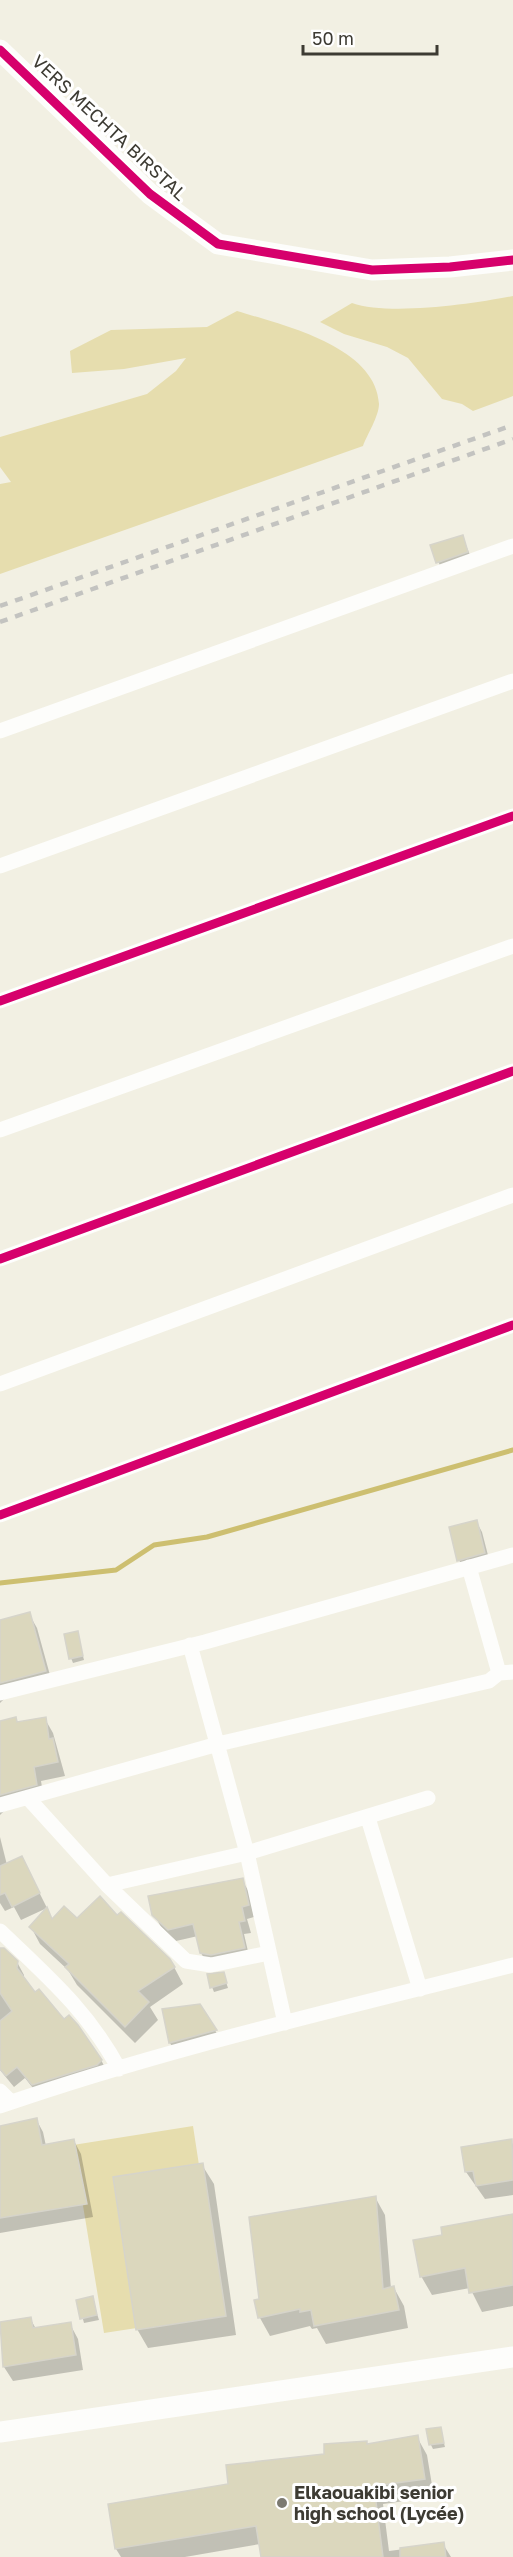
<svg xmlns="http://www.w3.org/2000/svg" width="513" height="2557" viewBox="0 0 513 2557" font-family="'Golos Text',sans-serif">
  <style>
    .green { fill: #e6ddae }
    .shadow { fill: #0003 }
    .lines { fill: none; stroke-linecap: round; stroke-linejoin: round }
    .stream { stroke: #cdbf70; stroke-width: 5 }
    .building { fill: #dbd7bd; stroke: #d6d4ca; stroke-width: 1.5 }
    .street { stroke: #fdfdfb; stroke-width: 15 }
    .secondary { stroke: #fdfdfb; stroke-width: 21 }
    .rail { stroke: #c3c3c0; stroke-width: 4.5; stroke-dasharray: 8 8; stroke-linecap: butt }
    .cycleway-casing { stroke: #fff; stroke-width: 13 }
    .cycleway { stroke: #d6006c; stroke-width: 9 }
    .poi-dot { fill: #7c7a71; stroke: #fff; stroke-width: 2 }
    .labels { text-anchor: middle; stroke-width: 6; stroke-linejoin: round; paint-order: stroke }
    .street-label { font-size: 18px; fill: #3d3b33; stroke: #fff }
    .poi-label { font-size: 18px; font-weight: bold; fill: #3d3b33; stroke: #fff; text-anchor: start }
  </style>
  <rect width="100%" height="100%" fill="#f2f0e3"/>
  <path class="green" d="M513 296V396L473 411 462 404 442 399 408 358 387 347 344 334 320 322 352 303C389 316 473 304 513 296Z
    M237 311C282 325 376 346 379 404 379 416 367 435 363 446L0 574V484L11 482 0 467V437L147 394 176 371 186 358 124 369 72 373 70 351 111 330 207 327Z
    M193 2126 222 2315 104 2333 73 2145Z"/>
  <path class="shadow" d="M462 536 473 562 443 573 432 546Z
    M476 1521 482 1532 490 1563 464 1570 459 1560Z
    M29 1614 37 1628 53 1686 6 1697 0 1703V1633Z
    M77 1633 84 1660 73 1663 71 1658Z
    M45 1719 53 1733 65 1776 41 1781 44 1799 5 1810 0 1815V1723H17Z
    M0 1837 7 1865 29 1872 47 1908 21 1920 14 1907 5 1911 0 1903Z
    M242 1880 249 1892 254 1917 247 1919 251 1933 244 1934 250 1960 208 1965 201 1953 198 1936 176 1941 161 1927 154 1914Z
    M117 1918 174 1967 183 1984 150 2007 158 2020 135 2043 77 1985 68 1970 40 1944 31 1927 53 1921Z
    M0 1949 17 1962 24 1975V1979L34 1994 64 2021 101 2060 108 2073 40 2097 25 2078 14 2087 0 2070Z
    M225 1979 228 1988 214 1992 212 1987Z
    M199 2005 221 2040 176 2053 170 2043 164 2010Z
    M36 2119 43 2132 46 2146 74 2141 81 2154 93 2217 0 2233V2127Z
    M511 2141 513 2145V2195L485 2199 466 2172Z
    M202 2165 214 2184 236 2335 148 2348 137 2329Z
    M375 2197 385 2215 391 2289 394 2288 404 2306 408 2328 326 2344 317 2328 312 2329 310 2326 270 2336 260 2318 256 2301 261 2300Z
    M513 2216V2306L482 2312 470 2288 432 2295 421 2276 444 2236Z
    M92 2298 99 2320 84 2323 78 2301Z
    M30 2318 36 2329 70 2324 78 2339 83 2370 13 2381 4 2367 0 2323Z
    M440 2428 445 2447 433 2449 431 2445Z
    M417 2437 427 2455 434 2497 383 2504 389 2551 443 2544 451 2557H262L260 2544 185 2557H121L116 2549 230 2485 366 2443 368 2445Z"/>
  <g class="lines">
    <path class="stream" d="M0 1583 116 1570 154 1545 207 1537 513 1450"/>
  </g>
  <path class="building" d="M463 535 468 552 436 563 430 545Z
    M477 1520 485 1553 457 1561 449 1527Z
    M30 1612 46 1671 0 1683V1620Z
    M78 1631 83 1656 69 1659 64 1634Z
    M16 1717 17 1722 46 1717 49 1739 53 1738 58 1762 34 1767 37 1785 0 1795V1721Z
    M22 1856 40 1893 12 1907 5 1893 0 1895V1866Z
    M243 1878 249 1905 242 1907 245 1921 239 1922 245 1948 211 1955 200 1953 193 1924 168 1930 152 1915 148 1896Z
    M100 1896 117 1915 121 1912 170 1959 175 1967 138 1991 149 2002 125 2027 65 1967 69 1964 29 1927 47 1907 52 1919 64 1906 77 1918Z
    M0 1948H4L18 1961 17 1968 35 1992 39 1989 64 2019 69 2015 78 2025 102 2060 97 2065 32 2085 17 2067 6 2076 0 2069V2021L12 2011 0 1993Z
    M224 1972 227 1983 210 1988 207 1974Z
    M200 2004 217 2030 169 2043 162 2009Z
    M37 2118 42 2145 74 2139 87 2204 0 2218V2126Z
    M512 2139 513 2180 476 2186 473 2171 465 2172 461 2147Z
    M203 2163 226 2316 136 2330 113 2177Z
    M376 2196 383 2289 394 2286 399 2310 314 2326 311 2310 300 2312V2309L258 2318 254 2300 259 2299 249 2217Z
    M513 2214V2285L469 2293 465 2268 420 2277 413 2240 442 2235 441 2227Z
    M93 2296 97 2315 80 2319 76 2300Z
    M31 2317 33 2328 71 2322 76 2355 3 2367 0 2322Z
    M441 2427 444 2443 429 2445 426 2429Z
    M418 2435 425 2479 374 2486 383 2557H261L256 2526 115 2549 108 2504 228 2484 226 2465 324 2454V2444L367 2441V2444Z
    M444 2542 446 2557H400V2548Z"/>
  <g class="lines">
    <path class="street" d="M0 731 513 546
      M0 866 513 681
      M0 1001 513 816
      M0 1130 513 946
      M0 1259 513 1071
      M0 1384 513 1195
      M0 1515 513 1325
      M469 1567 499 1673
      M190 1645 247 1853 285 2023
      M0 1693 205 1642 513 1555
      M28 1798 107 1885 186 1961 211 1965 269 1953
      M0 1805 218 1744 489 1681 499 1673 513 1672
      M368 1818 420 1989
      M107 1885 247 1853 428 1798
      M0 1931C47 1976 88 2011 119 2069
      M0 2091 11 2102
      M0 2106C167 2048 341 2009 513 1965"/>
    <path class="secondary" d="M0 50 150 194 218 244 372 270 450 267 513 260
      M0 2432 513 2357"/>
    <path class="rail" d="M0 606 513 425
      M0 622 513 439"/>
    <g class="cycleway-casing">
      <path id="cycleway" d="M0 50 150 194 218 244 372 270 450 267 513 260
        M0 1001 513 816
        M0 1259 513 1071
        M0 1515 513 1325"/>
    </g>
    <use href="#cycleway" class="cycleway"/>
  </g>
  <circle class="poi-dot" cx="282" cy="2503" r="6"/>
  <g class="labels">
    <g class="street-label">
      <text transform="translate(109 128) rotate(43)" y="6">VERS MECHTA BIRSTAL</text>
    </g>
    <g class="poi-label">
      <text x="294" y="2499">Elkaouakibi senior<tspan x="294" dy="21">high school (Lycée)</tspan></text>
    </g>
  </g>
  <path d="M303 45v9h134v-9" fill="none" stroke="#3d3b33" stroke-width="3"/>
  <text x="312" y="45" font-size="18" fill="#3d3b33" stroke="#ffffff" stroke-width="4.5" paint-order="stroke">50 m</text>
</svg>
